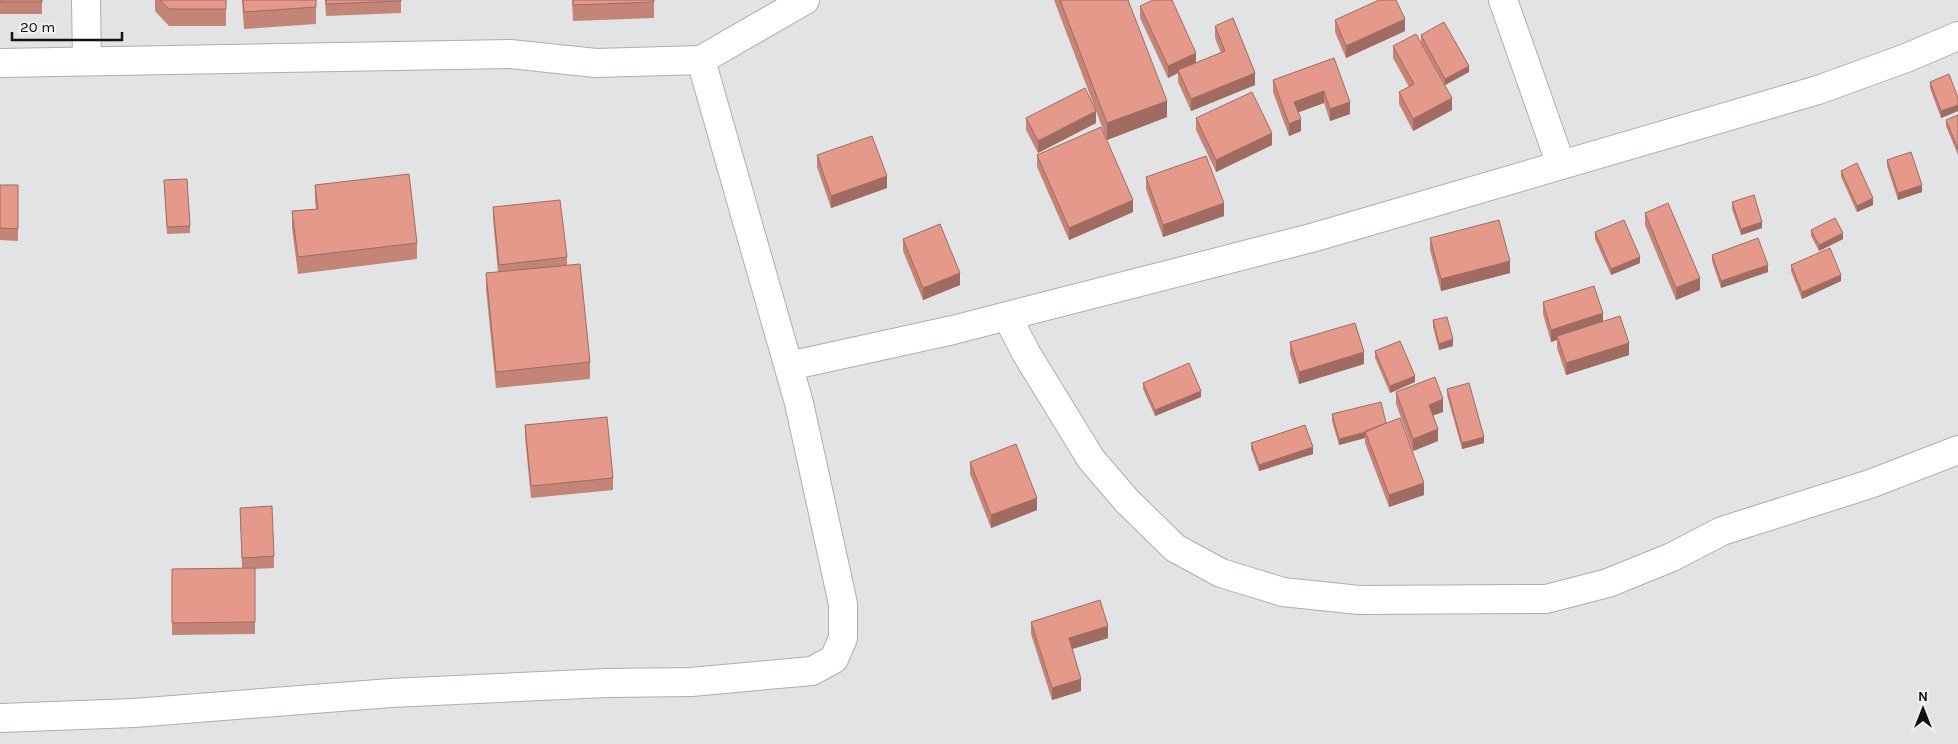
<svg xmlns="http://www.w3.org/2000/svg" width="1958" height="744" viewBox="0 0 1958 744" font-family="Karla,sans-serif">
  <style>
    .lines { fill: none; stroke-linecap: round; stroke-linejoin: round }
    .minor-casing { stroke: #acaeb0; stroke-width: 30 }
    .minor { stroke: #fff; stroke-width: 28 }
    .wall { fill: #c48478 }
    .shaded-wall { fill: #a06b61 }
    .building { fill: #e4998b; stroke: #a06b61 }
  </style>
  <rect width="100%" height="100%" fill="#e1e3e5"/>
  <g class="lines">
    <g class="minor-casing">
      <path id="minor" d="M86 0 87 60
        M1503 0 1561 165
        M0 63 510 54 596 63 701 60 805 0
        M1007 316 1026 353 1091 459 1127 501 1175 548 1221 573 1283 592 1359 600 1546 599 1608 583 1672 557 1722 531 1870 484 1958 450
        M789 366 953 330 1315 237 1818 90 1906 58 1958 36
        M0 718 134 713 391 693 607 683 691 682 812 671 834 659 843 638V604L799 403 701 60"/>
    </g>
    <use href="#minor" class="minor"/>
  </g>
  <path class="wall" d="M0 0H42V14H0Z
    M155 0H226V26H169L155 11Z
    M242 0H316V24L244 29Z
    M325 0H401V13L326 16Z
    M572 0H654V18L573 21Z
    M1054 0H1128L1167 117 1107 140Z
    M1140 6 1196 63 1221 53 1215 38V26L1255 85 1191 111 1178 82V73L1168 78 1140 18Z
    M1335 20 1405 31 1346 58 1335 32Z
    M1421 35 1469 72 1445 85 1421 42 1452 110 1413 131 1399 104V92L1409 87 1393 58V46L1421 42Z
    M1334 58 1350 114 1330 121 1324 103 1298 112 1301 131 1289 136 1273 92V80Z
    M1930 82 1958 98V111L1941 118 1930 88Z
    M1958 115V155L1946 126V120Z
    M1026 118 1096 123 1038 153 1026 130Z
    M1196 118 1272 145 1216 172 1196 130Z
    M817 155 887 188 831 208 817 167Z
    M1037 155 1133 212 1069 240 1037 167Z
    M1887 160 1922 192 1898 200 1887 166Z
    M1841 171 1873 205 1857 212 1841 177Z
    M1146 177 1224 216 1163 237 1146 189Z
    M164 180 190 226V233L167 234Z
    M0 185H18V241L0 240Z
    M315 185 417 243V259L298 274 292 228V211L316 209 315 201Z
    M1732 202 1762 228 1741 235 1732 209Z
    M493 207 567 257V265L590 362V379L496 388 486 289V273L498 272 493 219Z
    M1645 213 1700 290 1676 300 1645 225Z
    M1811 230 1843 239 1819 251 1811 236Z
    M1595 232 1640 263 1611 275 1595 239Z
    M1430 238 1510 273 1441 291 1430 250Z
    M903 239 960 285 923 300 903 251Z
    M1712 255 1768 272 1721 288 1712 261Z
    M1791 265 1841 281 1802 299 1791 271Z
    M1543 302 1603 321 1629 355 1566 375 1557 348V340L1551 342 1543 314Z
    M1433 320 1453 346 1439 350 1433 327Z
    M1290 342 1364 364 1299 384 1290 354Z
    M1375 351 1415 382 1390 393 1375 358Z
    M1143 383 1201 397 1155 416 1143 389Z
    M1447 389 1484 443 1462 449 1447 395Z
    M1396 392 1443 412 1433 415 1438 441 1413 451 1396 404Z
    M1332 414 1386 423 1424 495 1389 507 1365 443V438L1339 445 1332 421Z
    M525 425 613 478V490L531 498 525 437Z
    M1251 443 1313 454 1259 471 1251 449Z
    M970 462 1037 510 991 528 970 474Z
    M240 508 274 556V568L255 569V634L172 635V569L242 568Z
    M1031 622 1108 638 1072 649 1081 691 1052 700 1031 634Z"/>
  <path class="shaded-wall" d="M1405 19V31L1346 58V46Z
    M1196 53V65L1178 70V73L1168 78V66Z
    M1469 66V72L1445 85V79Z
    M1255 73V85L1191 111V99Z
    M1324 91V103L1294 114V102Z
    M1452 98V110L1413 131V119Z
    M1167 101V117L1107 140V123Z
    M1350 102V114L1330 121V109Z
    M1958 105V111L1941 118V111Z
    M1096 111V123L1038 153V141Z
    M1301 119V131L1289 136V124Z
    M1272 133V145L1216 172V160Z
    M887 176V188L831 208V196Z
    M1922 185V192L1898 200V193Z
    M1873 198V205L1857 212V206Z
    M1133 200V212L1069 240V228Z
    M1224 203V216L1163 237V225Z
    M1762 222V228L1741 235V229Z
    M1843 233V239L1819 251V245Z
    M1640 257V263L1611 275V269Z
    M1510 261V273L1441 291V279Z
    M1768 265V272L1721 288V281Z
    M960 273V285L923 300V288Z
    M1841 275V281L1802 299V292Z
    M1700 278V290L1676 300V288Z
    M1603 313V325L1557 336V340L1551 342V330Z
    M1453 339V346L1439 350V344Z
    M1629 343V355L1566 375V363Z
    M1364 352V364L1299 384V372Z
    M1415 376V382L1390 393V386Z
    M1201 391V397L1155 416V410Z
    M1443 399V412L1429 417V405Z
    M1438 429V441L1413 451V439Z
    M1365 432V438L1339 445V439Z
    M1484 437V443L1462 449V443Z
    M1313 447V454L1259 471V465Z
    M1424 483V495L1389 507V495Z
    M1037 498V510L991 528V515Z
    M1108 626V638L1069 650V638Z
    M1081 679V691L1052 700V688Z"/>
  <path class="building" d="M0 0H42V2H0Z
    M160 0H226V9H169Z
    M243 0H316V7L244 12Z
    M326 0H401V1L326 4Z
    M573 0H654V2L573 5Z
    M1060 0H1128L1167 101 1107 123Z
    M1153 0H1172L1196 53 1168 66 1140 6Z
    M1379 0H1396L1405 19 1346 46 1335 20Z
    M1233 18 1255 73 1191 99 1178 70 1225 51 1215 26Z
    M1444 22 1469 66 1445 79 1421 35Z
    M1416 34 1452 98 1413 119 1399 92 1414 84 1393 46Z
    M1334 58 1350 102 1330 109 1324 91 1294 102 1301 119 1289 124 1273 80Z
    M1949 74 1958 98V105L1941 111 1930 82Z
    M1085 88 1096 111 1038 141 1026 118Z
    M1252 92 1272 133 1216 160 1196 118Z
    M1958 115V149L1946 120Z
    M1101 127 1133 200 1069 228 1037 155Z
    M872 136 887 176 831 196 817 155Z
    M1911 152 1922 185 1898 193 1887 160Z
    M1206 156 1224 203 1163 225 1146 177Z
    M1857 163 1873 198 1857 206 1841 171Z
    M409 174 417 243 298 257 292 211 318 209 315 185Z
    M187 179 190 226 167 227 164 180Z
    M0 185H18V229L0 228Z
    M1754 195 1762 222 1741 229 1732 202Z
    M560 200 567 257 499 265 493 207Z
    M1668 203 1700 278 1676 288 1645 213Z
    M1835 218 1843 233 1819 245 1811 230Z
    M1499 220 1510 261 1441 279 1430 238Z
    M1624 220 1640 257 1611 269 1595 232Z
    M940 224 960 273 923 288 903 239Z
    M1758 238 1768 265 1721 281 1712 255Z
    M1830 248 1841 275 1802 292 1791 265Z
    M580 264 590 362 496 372 486 273Z
    M1594 286 1603 313 1551 330 1543 302Z
    M1620 316 1629 343 1566 363 1557 336Z
    M1447 317 1453 339 1439 344 1433 320Z
    M1355 323 1364 352 1299 372 1290 342Z
    M1400 341 1415 376 1390 386 1375 351Z
    M1189 363 1201 391 1155 410 1143 383Z
    M1435 377 1443 399 1429 405 1438 429 1413 439 1396 392Z
    M1469 383 1484 437 1462 443 1447 389Z
    M1381 402 1386 423 1366 432 1339 439 1332 414Z
    M607 417 613 478 531 486 525 425Z
    M1400 418 1424 483 1389 495 1365 431Z
    M1305 425 1313 447 1259 465 1251 443Z
    M1016 444 1037 498 991 515 970 462Z
    M272 506 274 556 242 558 240 508Z
    M255 568V622L172 623V569Z
    M1100 600 1108 626 1069 638 1081 679 1052 688 1031 622Z"/>
  <g transform="translate(1923 709)" stroke="#eef0f2" stroke-width="4" paint-order="stroke">
  <path d="M0-4L9 19L0 12L-9 19Z" fill="#101112"/>
  <text y="-8" font-size="14" font-weight="bold" text-anchor="middle" fill="#101112">N</text>
  </g>
  <path d="M12 32v8h110v-8" fill="none" stroke="#101112" stroke-width="2.5"/>
  <text x="20" y="32" font-size="15" fill="#101112" stroke="#eef0f2" stroke-width="4" paint-order="stroke">20 m</text>
</svg>
